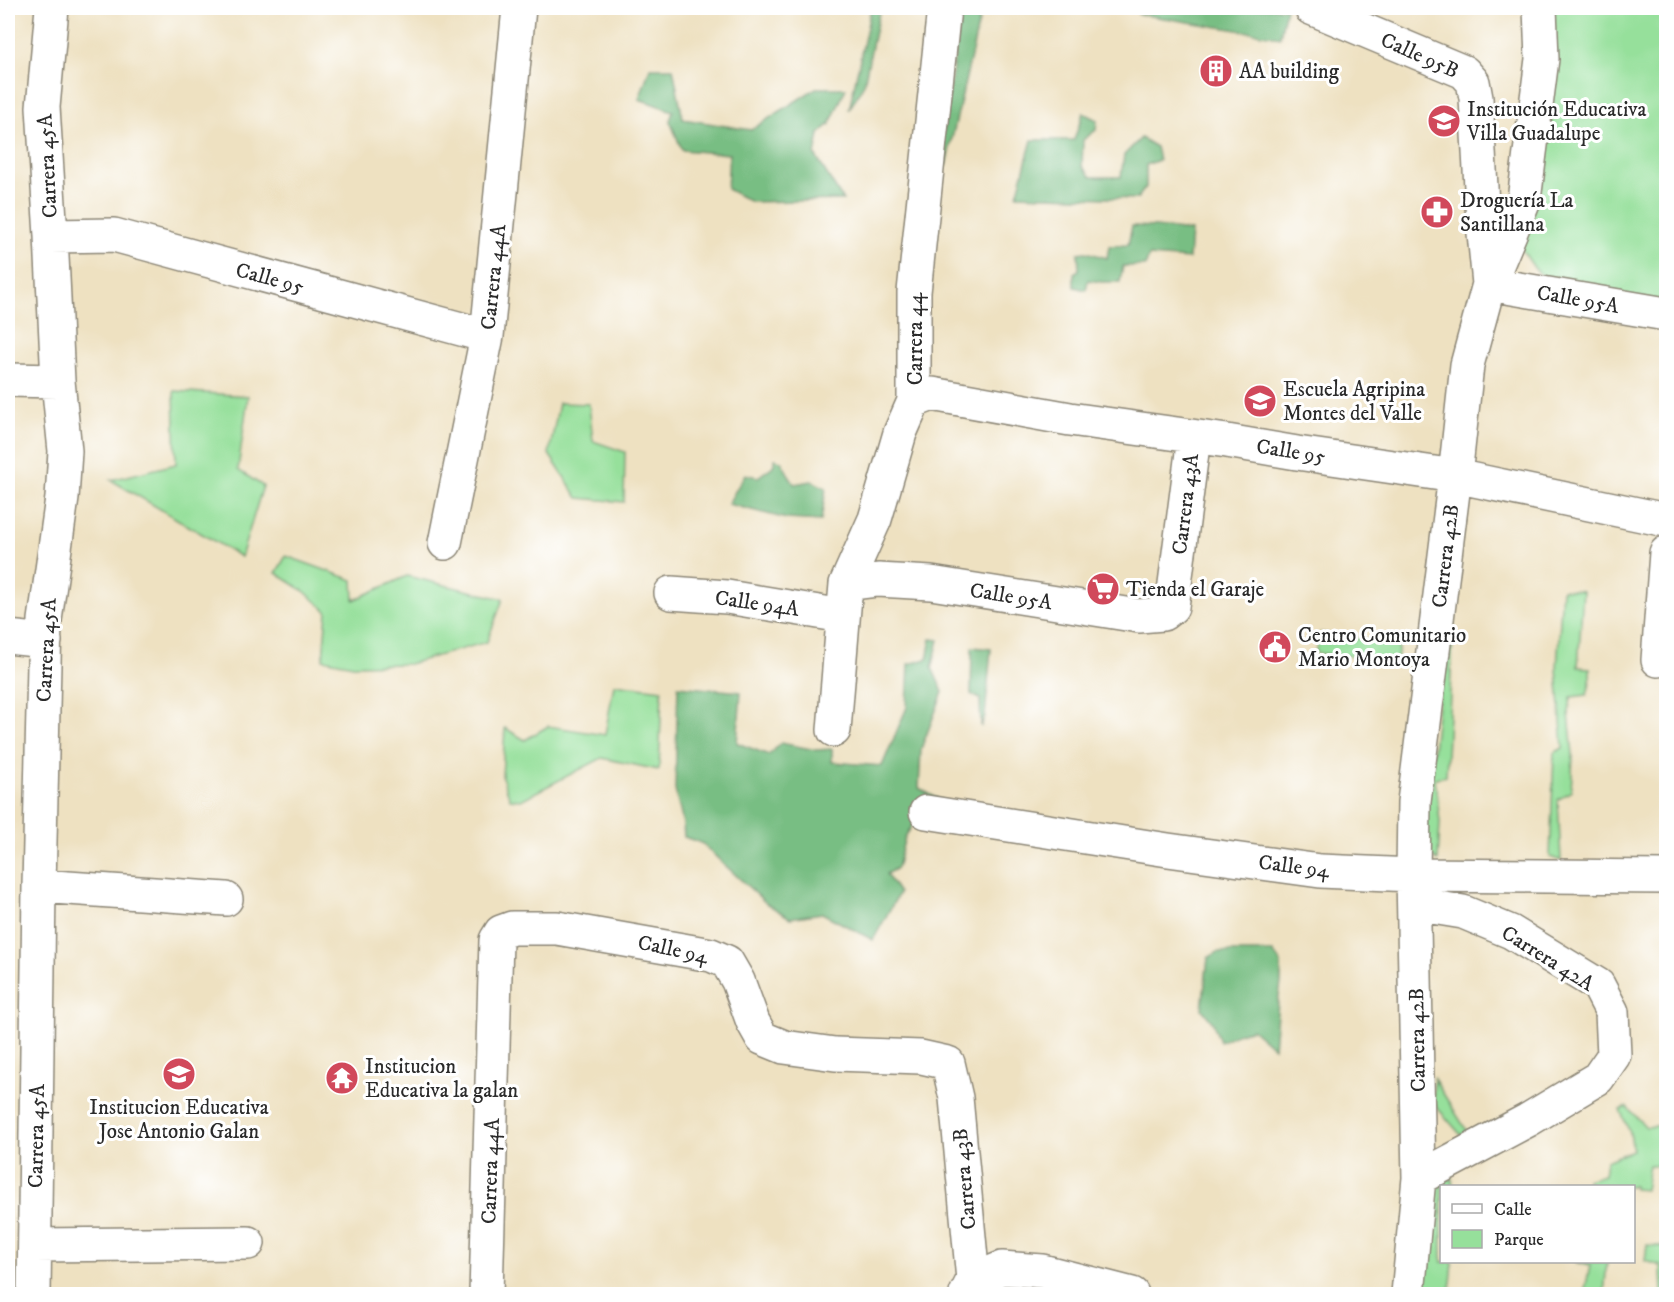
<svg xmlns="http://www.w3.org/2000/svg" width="1674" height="1302" viewBox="0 0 1674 1302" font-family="'IM FELL DW Pica',serif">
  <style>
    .green { fill: #96e09b; stroke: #608663; stroke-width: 1.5 }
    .forest { fill: #78be83; stroke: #527457; stroke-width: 1.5 }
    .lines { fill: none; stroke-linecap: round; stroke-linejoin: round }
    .minor-casing { stroke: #8c8676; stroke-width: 36 }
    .minor { stroke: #fff; stroke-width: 33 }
    .labels { text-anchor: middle; stroke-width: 6; stroke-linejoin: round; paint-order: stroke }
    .street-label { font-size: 21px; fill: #2b2b2b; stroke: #fff }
    .poi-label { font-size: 21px; fill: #2b2b2b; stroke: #fff; text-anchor: start }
  </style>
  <rect width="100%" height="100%" fill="#fff"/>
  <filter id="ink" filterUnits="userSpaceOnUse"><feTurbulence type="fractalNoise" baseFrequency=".0167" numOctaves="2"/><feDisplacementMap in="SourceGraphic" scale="12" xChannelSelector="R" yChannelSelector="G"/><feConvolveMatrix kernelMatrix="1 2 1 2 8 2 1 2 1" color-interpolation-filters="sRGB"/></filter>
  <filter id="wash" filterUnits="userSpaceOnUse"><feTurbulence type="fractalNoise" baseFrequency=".008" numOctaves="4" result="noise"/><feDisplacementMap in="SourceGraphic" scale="24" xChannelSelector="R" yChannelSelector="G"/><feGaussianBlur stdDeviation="1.35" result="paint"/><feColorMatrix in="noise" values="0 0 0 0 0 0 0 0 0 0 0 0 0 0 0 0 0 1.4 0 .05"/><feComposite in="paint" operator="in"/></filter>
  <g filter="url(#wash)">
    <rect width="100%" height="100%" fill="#eee1c1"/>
    <path class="green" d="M1546 8H1666V305L1554 285 1535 269 1522 250 1520 228Z
      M174 391 248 396 238 470 263 486 241 557 111 480 176 464Z
      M559 403 589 404 593 441 625 452 624 502 578 498 549 454Z
      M1459 512 1446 776 1435 778 1440 822 1438 861 1422 851Z
      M286 556 353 580 354 600 407 576 503 599 487 642 409 664 353 665 323 659 327 611 304 591 276 573Z
      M1562 589 1583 591 1578 667 1590 668V683L1587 695 1571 697 1569 713 1573 755 1571 791 1558 800 1561 861 1550 857 1554 753 1563 748 1557 668Z
      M1320 633 1399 644 1397 660 1315 653Z
      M614 684 662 690 659 770 602 758 521 800 510 799 502 777 505 728 525 740 548 726 605 735Z
      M1434 1079 1467 1131 1461 1135 1433 1103Z
      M1627 1107 1646 1127 1666 1125V1131L1658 1136 1666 1145V1166L1649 1165 1645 1190 1634 1189V1186H1587V1180L1604 1175 1606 1161 1633 1150 1630 1133 1620 1110Z
      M1452 1178 1453 1186H1442V1262H1453L1450 1294H1423L1433 1184Z
      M1647 1245 1666 1247V1294H1662L1661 1266 1645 1261Z
      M1575 1262H1607L1604 1294H1584L1590 1266Z"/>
    <path class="forest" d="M871 8H880L864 84 849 110Z
      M962 8H982L946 165 938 167Z
      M1139 8H1286L1280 37 1138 14Z
      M650 68H673L683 119 751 130 816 88H846L830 124 819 134 815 155 843 200 751 202 727 189 729 154 682 150 670 121 673 111 639 99Z
      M1083 113 1097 120 1096 130 1083 140 1082 166 1091 177H1121L1124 155 1141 138 1156 147 1159 160 1146 165V187L1137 199 1017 195 1032 140H1074Z
      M1132 226 1156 227 1191 231 1189 259 1149 256 1145 266H1123L1120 282H1101L1088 280 1086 290 1074 287V273L1079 270 1078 253 1086 252 1107 258 1109 246 1128 245Z
      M775 459 781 461 794 484 812 481 826 488 821 521 787 519 728 504 745 474 758 477 773 466Z
      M931 639 939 640 932 668 943 692 921 749 919 788 943 802 919 815 905 837 897 868 886 874 899 893 873 940 822 913 790 918 767 904 701 843 684 837 683 823 675 790 678 686 741 692 737 743 769 755 781 743 816 750 832 749V762L882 766 907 707 909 664 927 659Z
      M972 647 991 649 985 716 981 727 980 699 971 694Z
      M1218 952H1273L1281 963V983L1278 1002 1274 1048 1252 1029 1234 1035 1220 1042 1213 1023 1202 1009 1208 958Z"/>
  </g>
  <g filter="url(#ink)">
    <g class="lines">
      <g class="minor-casing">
        <path id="minor" d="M1311 8 1464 72 1473 82 1476 98 1483 223 1489 284 1666 314
          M51 236 114 235 487 336
          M8 380 58 381
          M914 401 932 394 1070 419 1227 441 1297 453 1455 476 1666 520
          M445 543 487 336 519 8
          M846 584 878 580 931 583 1139 616 1163 614 1172 607 1194 437
          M671 593 727 597 843 616
          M8 637 45 641
          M1658 660 1666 553
          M834 730 846 584 875 519 900 433 914 401V292L944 8
          M926 812 1168 850 1320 871 1413 875 1666 877
          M39 886 226 899
          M1414 904 1463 912 1511 932 1598 985 1612 1012 1614 1055 1598 1078 1528 1120 1419 1178
          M35 1245 248 1243
          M973 1280 1002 1268 1042 1271 1132 1294
          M34 1294 39 886 45 620 62 498 65 451 58 381 51 236 43 107 52 8
          M486 1294 496 940 501 932 512 928H557L711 955 727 962 738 981 753 1022 762 1038 784 1047 835 1054 921 1057 948 1063 956 1098 973 1280 966 1294
          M1408 1294 1419 1178 1413 875 1414 802 1455 476 1467 365 1489 284 1524 200 1542 59 1540 8"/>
      </g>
      <use href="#minor" class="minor"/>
    </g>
  </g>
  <defs>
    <g id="building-disc" transform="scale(1.725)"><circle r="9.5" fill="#d1495b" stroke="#fff"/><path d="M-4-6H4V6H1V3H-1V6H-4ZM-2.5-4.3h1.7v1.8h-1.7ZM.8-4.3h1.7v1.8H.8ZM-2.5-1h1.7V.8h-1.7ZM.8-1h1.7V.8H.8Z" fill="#fff"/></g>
    <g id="school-disc" transform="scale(1.725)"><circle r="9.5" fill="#d1495b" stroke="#fff"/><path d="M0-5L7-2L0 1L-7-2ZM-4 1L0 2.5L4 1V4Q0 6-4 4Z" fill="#fff"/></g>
    <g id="pharmacy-disc" transform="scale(1.725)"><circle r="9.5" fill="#d1495b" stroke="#fff"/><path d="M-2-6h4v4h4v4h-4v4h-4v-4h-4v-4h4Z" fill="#fff"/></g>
    <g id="supermarket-disc" transform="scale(1.725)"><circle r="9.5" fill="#d1495b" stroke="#fff"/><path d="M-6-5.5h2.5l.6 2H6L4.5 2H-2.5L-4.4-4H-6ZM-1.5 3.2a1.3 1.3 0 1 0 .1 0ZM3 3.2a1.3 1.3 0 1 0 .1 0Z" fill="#fff"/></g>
    <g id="civic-disc" transform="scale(1.725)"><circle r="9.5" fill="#d1495b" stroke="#fff"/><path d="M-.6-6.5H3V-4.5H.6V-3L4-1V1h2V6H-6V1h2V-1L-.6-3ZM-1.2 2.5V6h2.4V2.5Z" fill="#fff"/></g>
    <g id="temple-disc" transform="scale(1.725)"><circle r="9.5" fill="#d1495b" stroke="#fff"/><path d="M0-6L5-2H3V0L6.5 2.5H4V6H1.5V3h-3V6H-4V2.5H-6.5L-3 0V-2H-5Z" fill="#fff"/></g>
  </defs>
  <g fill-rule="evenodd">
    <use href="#building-disc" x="1216" y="71"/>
    <use href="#school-disc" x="1444" y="121"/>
    <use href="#pharmacy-disc" x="1437" y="212"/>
    <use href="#school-disc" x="1260" y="401"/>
    <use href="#supermarket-disc" x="1103" y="589"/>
    <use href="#civic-disc" x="1275" y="647"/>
    <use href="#school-disc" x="179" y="1074"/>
    <use href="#temple-disc" x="342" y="1078"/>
  </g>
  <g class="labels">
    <g class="street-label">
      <text transform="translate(1420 55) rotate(24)" y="7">Calle 95B</text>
      <text transform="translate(47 166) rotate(-93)" y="7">Carrera 45A</text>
      <text transform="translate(493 277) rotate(-84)" y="7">Carrera 44A</text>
      <text transform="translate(270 278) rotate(15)" y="7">Calle 95</text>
      <text transform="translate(1578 299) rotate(10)" y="7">Calle 95A</text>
      <text transform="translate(915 339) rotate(-90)" y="7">Carrera 44</text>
      <text transform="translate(1291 451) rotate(9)" y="7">Calle 95</text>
      <text transform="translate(1185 504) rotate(-83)" y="7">Carrera 43A</text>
      <text transform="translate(1445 556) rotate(-83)" y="7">Carrera 42B</text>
      <text transform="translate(1011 596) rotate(9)" y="7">Calle 95A</text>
      <text transform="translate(757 603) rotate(8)" y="7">Calle 94A</text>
      <text transform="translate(46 650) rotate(-87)" y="7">Carrera 45A</text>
      <text transform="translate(1294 866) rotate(7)" y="7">Calle 94</text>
      <text transform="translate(673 949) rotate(12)" y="7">Calle 94</text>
      <text transform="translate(1548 958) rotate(32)" y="7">Carrera 42A</text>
      <text transform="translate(1417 1040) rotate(-91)" y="7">Carrera 42B</text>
      <text transform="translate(36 1136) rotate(-89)" y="7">Carrera 45A</text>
      <text transform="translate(490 1171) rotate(-88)" y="7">Carrera 44A</text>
      <text transform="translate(964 1179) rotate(-95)" y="7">Carrera 43B</text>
    </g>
    <g class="poi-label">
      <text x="1239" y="78">AA building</text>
      <text x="1467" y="116">Institución Educativa<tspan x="1467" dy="24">Villa Guadalupe</tspan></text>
      <text x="1460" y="207">Droguería La<tspan x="1460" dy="24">Santillana</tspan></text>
      <text x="1283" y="396">Escuela Agripina<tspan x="1283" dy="24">Montes del Valle</tspan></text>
      <text x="1126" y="596">Tienda el Garaje</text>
      <text x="1298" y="642">Centro Comunitario<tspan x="1298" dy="24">Mario Montoya</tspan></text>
      <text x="365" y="1073">Institucion<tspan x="365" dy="24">Educativa la galan</tspan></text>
      <text x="179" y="1114" text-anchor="middle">Institucion Educativa<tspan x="179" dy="24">Jose Antonio Galan</tspan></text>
    </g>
  </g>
  <rect width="1674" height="1302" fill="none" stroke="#fff" stroke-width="30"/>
  <rect x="1440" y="1185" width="195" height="78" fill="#ffffff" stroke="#aaaaaa" stroke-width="1.5"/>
  <rect x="1452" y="1204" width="30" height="9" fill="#ffffff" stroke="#aaaaaa" stroke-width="1.5"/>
  <text x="1494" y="1215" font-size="18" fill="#2b2b2b">Calle</text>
  <rect x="1452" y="1230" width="30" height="18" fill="#96e09b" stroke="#aaaaaa" stroke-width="1.5"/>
  <text x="1494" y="1245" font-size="18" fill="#2b2b2b">Parque</text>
</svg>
